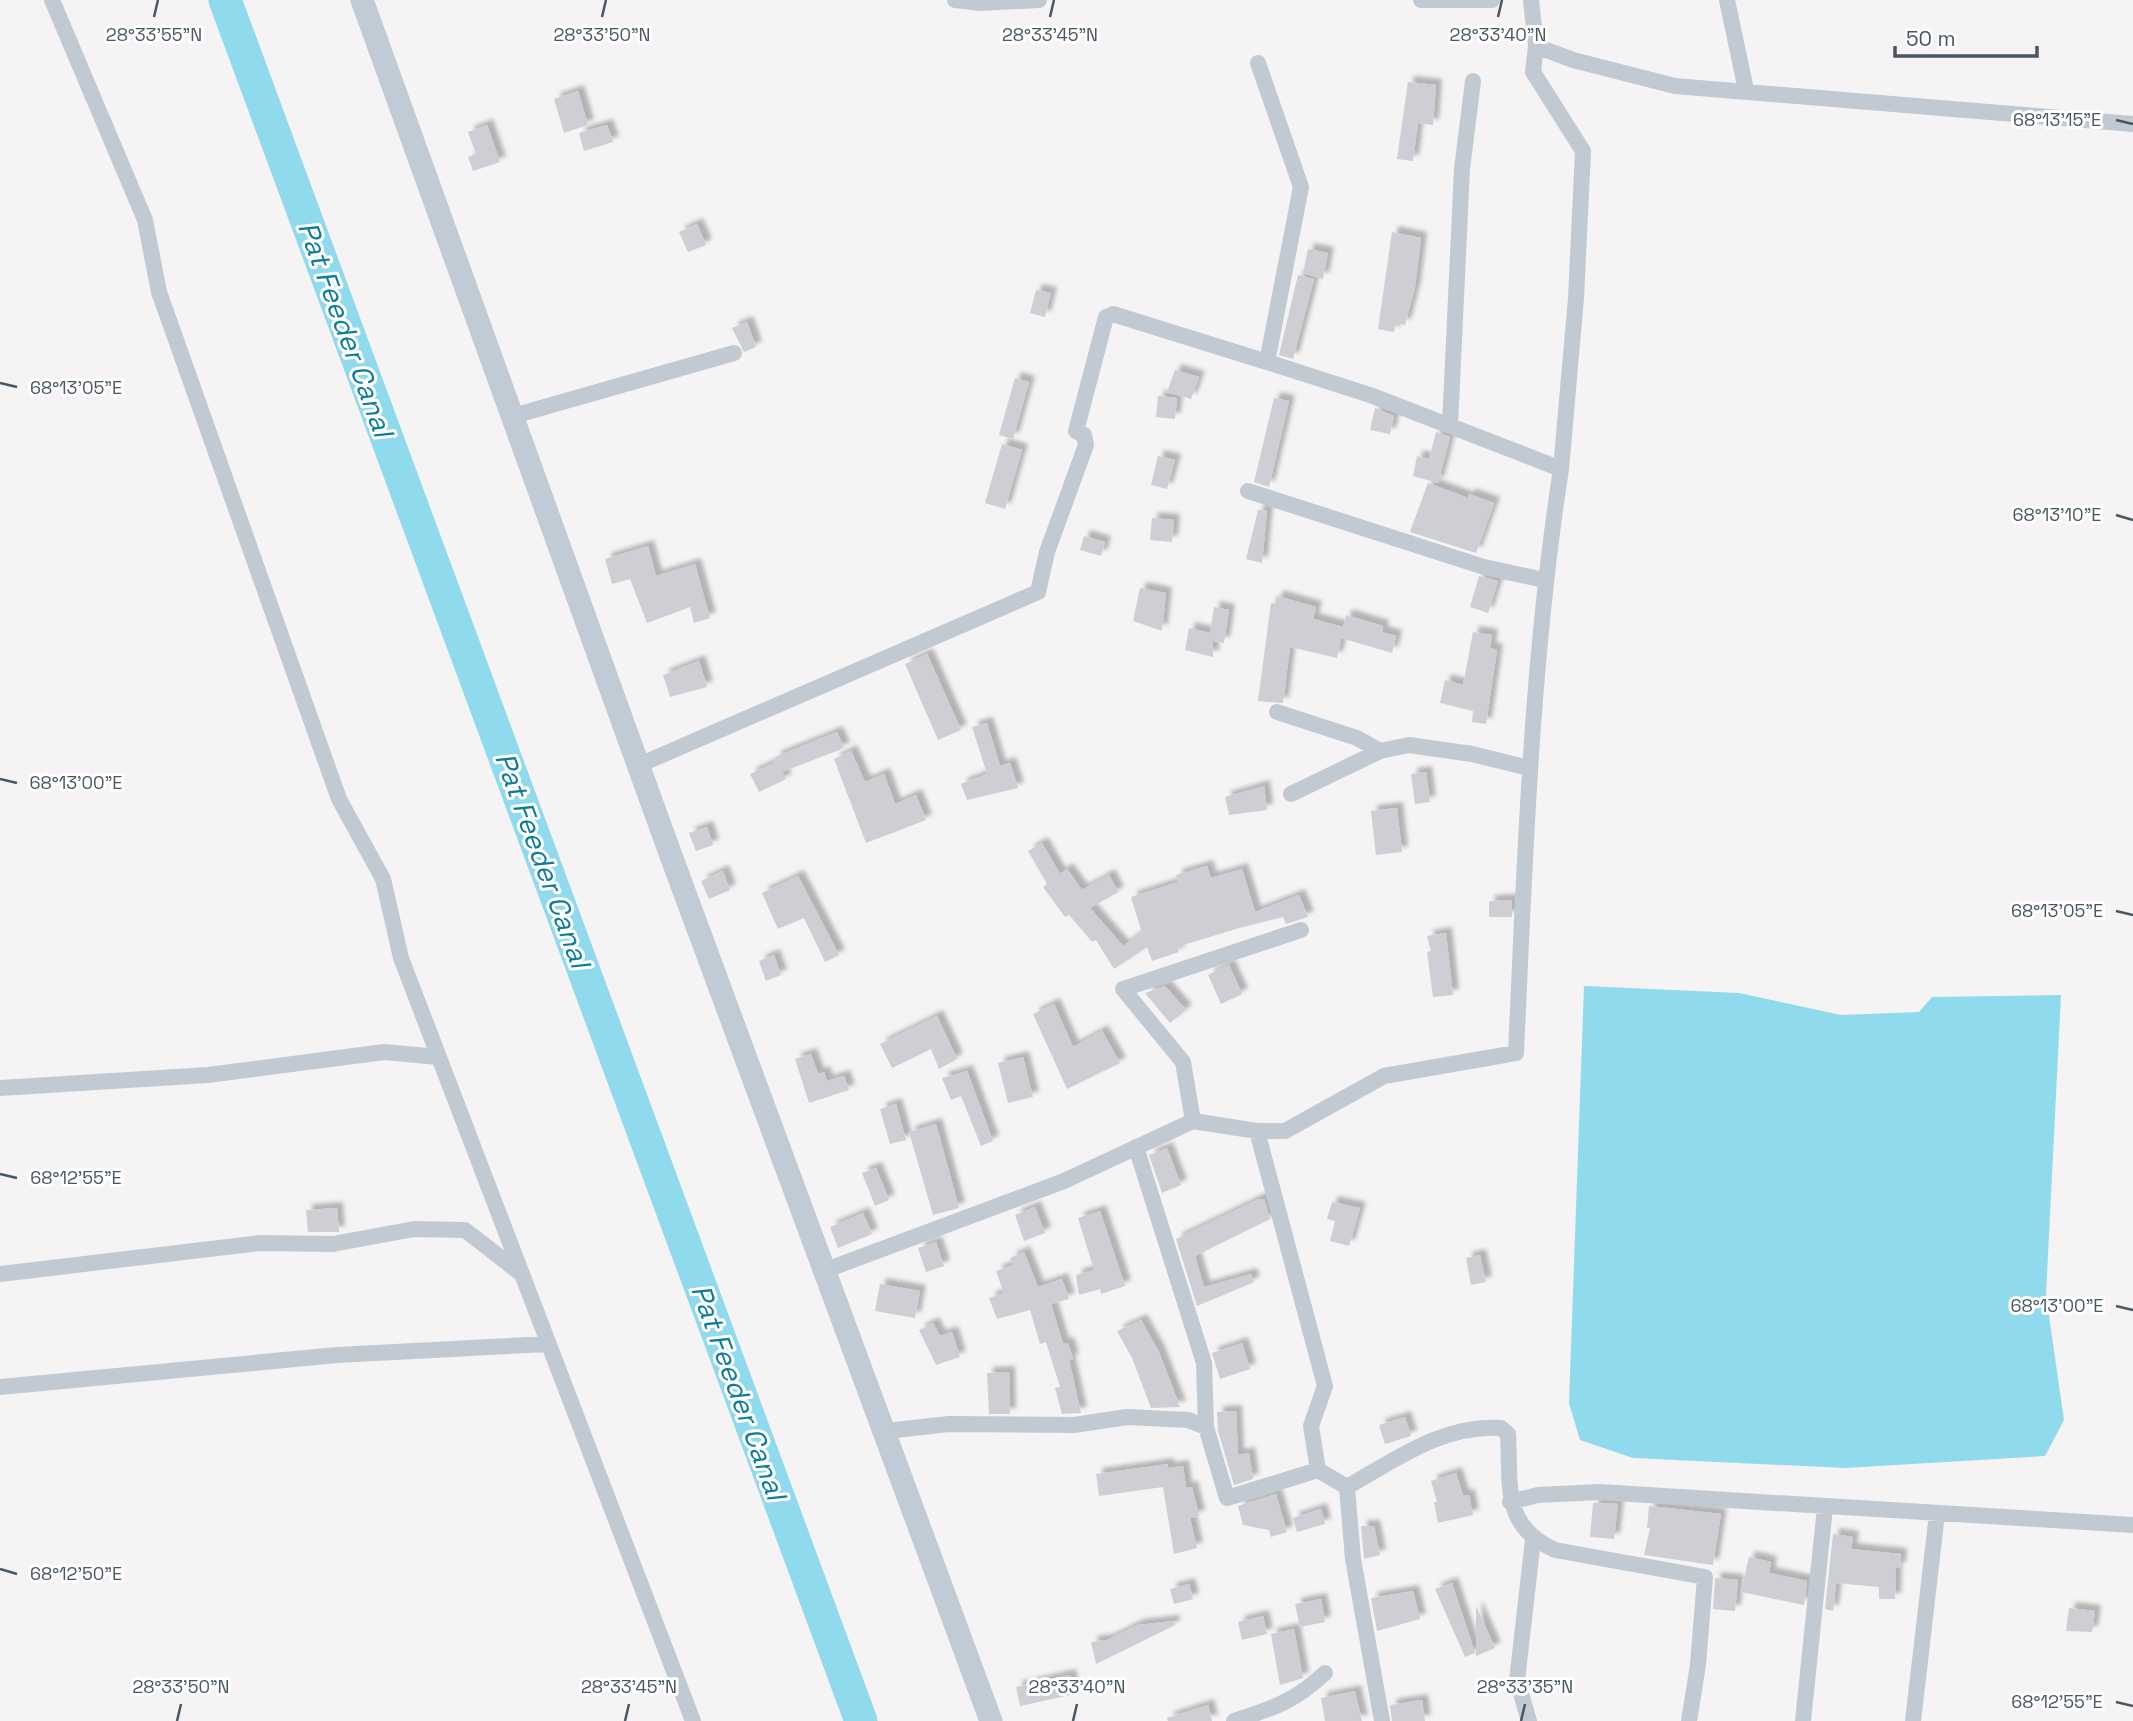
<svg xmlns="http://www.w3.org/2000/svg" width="2133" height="1721" viewBox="0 0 2133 1721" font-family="'Space Grotesk',sans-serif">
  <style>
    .water { fill: #90daee }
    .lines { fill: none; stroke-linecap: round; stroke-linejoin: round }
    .river { stroke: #90daee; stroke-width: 33 }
    .building { fill: #cdcfd5; filter: url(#shadow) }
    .street { stroke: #c1cad2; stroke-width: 16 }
    .secondary { stroke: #c1cbd6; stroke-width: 23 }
    .ticks { fill: none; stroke: #4a5661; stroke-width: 2.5 }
    .labels { text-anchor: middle; stroke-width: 6; stroke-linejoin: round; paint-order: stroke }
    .water-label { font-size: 28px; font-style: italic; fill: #0c7c9b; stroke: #fff }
    .ticks-label { font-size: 18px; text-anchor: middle; fill: #4a5661; stroke: #fff; stroke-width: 6; stroke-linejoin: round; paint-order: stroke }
  </style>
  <defs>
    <filter id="shadow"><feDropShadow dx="6" dy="-6" stdDeviation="2" flood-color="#0004"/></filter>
  </defs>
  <rect width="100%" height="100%" fill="#f5f3f3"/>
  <path class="water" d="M1584 986 1739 993 1841 1015 1919 1012 1932 997 2061 995 2046 1295 2064 1420 2045 1456 1845 1468 1633 1458 1580 1440 1569 1403Z"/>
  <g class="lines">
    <path class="river" d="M225 0 861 1721"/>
  </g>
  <path class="building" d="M1408 82 1436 85 1433 125 1418 123 1413 161 1397 159Z
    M578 91 588 125 564 133 554 99Z
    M487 125 500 162 473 171 468 157 476 154 468 132Z
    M607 125 613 142 584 151 579 133Z
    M697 224 706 245 688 252 679 232Z
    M1392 232 1421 238 1415 287 1405 325 1396 323 1394 332 1378 329Z
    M1308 249 1328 253 1323 279 1303 273Z
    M1298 275 1314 279 1293 359 1279 355Z
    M1036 290 1051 293 1045 317 1030 313Z
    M747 322 756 347 744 352 732 328Z
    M1175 370 1199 377 1191 399 1167 392Z
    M1015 378 1029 382 1013 439 999 435Z
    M1158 396 1177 398 1175 419 1156 417Z
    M1274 398 1289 401 1269 487 1254 482Z
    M1375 408 1394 416 1390 434 1370 430Z
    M1436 432 1450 437 1438 483 1413 476 1417 456 1429 459Z
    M1002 444 1022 450 1005 509 985 503Z
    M1158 456 1175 460 1167 489 1151 485Z
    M1428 483 1468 498 1469 494 1494 503 1476 553 1410 532Z
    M1258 510 1267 511 1262 563 1246 559Z
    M1152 518 1174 520 1172 542 1150 540Z
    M1084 536 1105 542 1101 556 1080 550Z
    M648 546 656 576 695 564 710 618 694 623 690 607 647 623 630 579 612 584 605 559Z
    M1479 576 1498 581 1488 613 1470 607Z
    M1140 588 1166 593 1162 631 1133 621Z
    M1277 596 1316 607 1313 619 1343 627 1346 615 1383 626 1382 632 1396 636 1392 653 1341 638 1337 658 1290 647 1283 703 1258 701 1271 603 1275 604Z
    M1214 607 1229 610 1224 643 1213 641V657L1185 650 1189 628 1210 633Z
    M1473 632 1492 635 1490 648 1497 650 1486 724 1472 722 1473 711 1440 703 1445 680 1463 685Z
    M927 654 961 730 938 740 905 664Z
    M699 661 707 687 670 697 663 675Z
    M987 723 1000 766 1010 763 1018 788 967 800 961 784 987 774 972 727Z
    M837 732 844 748 782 772 786 779 759 792 750 774 776 762 775 757Z
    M851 751 865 782 884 774 895 804 916 795 926 820 866 843 834 759Z
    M1426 772 1430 802 1415 804 1411 774Z
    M1264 786 1267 810 1229 815 1225 797Z
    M1397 808 1402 852 1376 855 1371 811Z
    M707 827 713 845 696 851 689 833Z
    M1042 843 1060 874 1067 869 1082 890 1109 875 1118 892 1090 908 1123 946 1142 933 1131 897 1178 882 1176 875 1207 866 1211 878 1242 869 1255 912 1299 895 1308 917 1286 924 1283 917 1239 928 1177 947 1179 952 1152 961 1147 947 1114 969 1096 940 1092 942 1069 915 1065 917 1043 887 1047 884 1028 851Z
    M723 871 730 890 709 899 701 881Z
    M798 876 839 955 825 962 804 918 778 929 762 893Z
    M1512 900V917H1489V901Z
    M1446 933 1453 995 1433 997 1427 952 1431 951 1427 936Z
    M774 955 781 975 766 981 759 961Z
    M1229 965 1242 994 1221 1004 1208 975Z
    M1165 986 1186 1010 1170 1023 1145 993Z
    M1054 1004 1073 1047 1102 1031 1120 1063 1067 1089 1033 1014Z
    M937 1016 957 1059 939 1069 931 1049 892 1068 880 1044Z
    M811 1054 818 1074 824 1072 827 1081 844 1076 849 1090 809 1103 795 1059Z
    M1023 1057 1033 1097 1008 1103 998 1063Z
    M967 1071 993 1141 981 1146 961 1096 951 1100 942 1078Z
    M896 1104 906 1140 890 1144 880 1109Z
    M936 1124 959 1208 933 1215 909 1132Z
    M1167 1148 1181 1185 1162 1193 1149 1155Z
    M876 1168 889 1200 875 1206 862 1173Z
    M1259 1199H1264L1270 1219 1195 1256 1204 1287 1251 1274 1254 1282 1197 1306 1176 1239Z
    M1332 1202 1360 1208 1349 1246 1330 1241 1335 1221 1327 1219Z
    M1035 1207 1045 1233 1024 1241 1015 1215Z
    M337 1208 339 1232H308L306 1210Z
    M1100 1211 1125 1286 1101 1294 1100 1289 1079 1295 1076 1275 1094 1270 1078 1218Z
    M863 1213 872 1234 838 1248 830 1227Z
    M936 1242 944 1266 926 1272 918 1248Z
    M1024 1252 1038 1287 1062 1279 1069 1299 1051 1304 1063 1344 1068 1343 1073 1359 1069 1360 1081 1413 1062 1414 1055 1388 1060 1387 1046 1342 1040 1344 1030 1310 997 1319 989 1298 1004 1293 996 1271 1013 1265 1010 1258Z
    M1480 1255 1486 1282 1471 1285 1466 1258Z
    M880 1284 920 1291 915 1318 875 1311Z
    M1141 1320 1159 1352 1180 1407 1151 1408 1132 1358 1117 1331Z
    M933 1323 940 1336 952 1332 960 1357 936 1365 919 1330Z
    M1242 1343 1250 1369 1220 1379 1212 1353Z
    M1009 1372 1010 1414H989L987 1373Z
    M1236 1411 1238 1455 1249 1453 1253 1479 1234 1485 1218 1431 1217 1412Z
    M1405 1417 1411 1436 1385 1444 1379 1425Z
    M1168 1464V1468L1183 1466 1186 1488 1192 1487 1199 1516 1190 1518 1197 1548 1174 1554 1163 1487 1099 1496 1096 1474Z
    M1456 1473 1463 1496 1469 1495 1473 1515 1438 1523 1434 1502H1437L1431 1481Z
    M1276 1494 1287 1532 1271 1537 1269 1530 1243 1525 1238 1506Z
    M1593 1503 1618 1504 1614 1539 1590 1537Z
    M1649 1506 1721 1514 1713 1565 1644 1555 1650 1528H1647Z
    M1321 1509 1325 1524 1297 1532 1293 1518Z
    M1361 1526H1374L1380 1555 1364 1559Z
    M1833 1534 1853 1537 1851 1549 1901 1554 1900 1568H1896L1895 1599H1879V1587L1836 1583 1833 1611 1825 1609Z
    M1749 1557 1771 1562 1769 1573 1807 1581 1804 1605 1741 1592Z
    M1715 1578 1738 1580 1735 1611 1713 1609Z
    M1452 1583 1475 1653 1465 1657 1435 1589Z
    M1189 1584 1193 1599 1174 1604 1170 1589Z
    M1413 1591 1420 1619 1377 1631 1371 1598Z
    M1321 1599 1325 1622 1300 1627 1295 1604Z
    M1476 1606 1495 1648 1476 1656Z
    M2069 1608 2095 1611 2092 1632 2066 1631Z
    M1263 1616 1267 1634 1242 1640 1238 1622Z
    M1173 1621 1175 1625 1096 1664 1091 1642 1107 1640 1138 1625Z
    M1294 1629 1303 1678 1280 1685 1271 1634Z
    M1070 1675 1075 1694 1020 1706 1016 1687Z
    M1355 1691 1362 1721H1325L1321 1698Z
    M1422 1700 1425 1721H1392L1390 1705Z
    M1208 1705 1212 1721H1168L1167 1718Z"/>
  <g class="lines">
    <path class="street" d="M52 0 145 220 159 292 339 799 383 879 401 958 693 1721
      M955 0 980 3 1039 0
      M1421 0H1492
      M1531 0 1536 46 1573 60 1675 86 2133 124
      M1727 0 1746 90
      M1536 46 1533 72 1583 151 1576 298 1561 469
      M513 416 734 353
      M1450 426 1462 169 1473 81
      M1248 491 1484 567 1544 580
      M1277 712 1357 738 1380 751 1409 745 1472 754 1529 768
      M639 765 1038 592 1047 552 1086 445 1084 435 1076 431 1106 317 1113 314 1267 362
      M1291 794 1380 751
      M0 1088 208 1075 384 1052 438 1057
      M1193 1121 1257 1131H1285L1384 1076 1516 1053C1525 858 1531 663 1561 469L1370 395 1267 362 1301 187 1258 63
      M1257 1131 1325 1386 1311 1426 1318 1470
      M1136 1147 1204 1363 1206 1427
      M826 1270 1064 1181 1193 1121 1183 1062 1123 989 1301 930
      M0 1274 260 1243 333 1244 414 1229 465 1230 519 1272
      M0 1387 337 1355 548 1344
      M886 1431 949 1424 1074 1425 1127 1417 1188 1420 1206 1427 1227 1498 1318 1470 1347 1487
      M1347 1487C1395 1460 1443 1424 1501 1428L1508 1434C1511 1485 1501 1526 1555 1550L1705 1577 1698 1665 1689 1721
      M1347 1487 1353 1559 1382 1721
      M1510 1502 1538 1495 1600 1492 2133 1525
      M1234 1721C1273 1708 1294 1702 1325 1673
      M1529 1721 1517 1680 1533 1540
      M1803 1721 1825 1507
      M1913 1721 1937 1514"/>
    <path class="secondary" d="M362 0 670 853 991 1721"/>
  </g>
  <path class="ticks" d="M154 17 158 0M602 17 606 0M1050 17 1054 0M1498 17 1502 0M2116 120 2133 124M0 383 17 387M2116 515 2133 520M0 779 17 783M2116 911 2133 915M0 1174 17 1178M2116 1306 2133 1310M0 1569 17 1574M2116 1702 2133 1706M177 1721 181 1704M625 1721 629 1704M1073 1721 1077 1704M1521 1721 1525 1704"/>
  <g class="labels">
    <g class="water-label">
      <text transform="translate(346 329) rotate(70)" y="10">Pat Feeder Canal</text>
      <text transform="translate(543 860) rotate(70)" y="10">Pat Feeder Canal</text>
      <text transform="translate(739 1392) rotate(70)" y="10">Pat Feeder Canal</text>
    </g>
  </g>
  <g class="ticks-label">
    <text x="154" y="41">28°33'55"N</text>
    <text x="602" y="41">28°33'50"N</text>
    <text x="1050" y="41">28°33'45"N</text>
    <text x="1498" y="41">28°33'40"N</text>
    <text x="2057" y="126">68°13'15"E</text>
    <text x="76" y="394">68°13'05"E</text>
    <text x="2057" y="521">68°13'10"E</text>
    <text x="76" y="789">68°13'00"E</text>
    <text x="2057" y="917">68°13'05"E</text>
    <text x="76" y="1184">68°12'55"E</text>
    <text x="2057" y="1312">68°13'00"E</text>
    <text x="76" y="1580">68°12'50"E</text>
    <text x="181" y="1693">28°33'50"N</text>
    <text x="629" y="1693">28°33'45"N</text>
    <text x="1077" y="1693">28°33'40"N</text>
    <text x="1525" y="1693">28°33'35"N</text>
    <text x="2057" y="1708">68°12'55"E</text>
  </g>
  <path d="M1895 46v10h142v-10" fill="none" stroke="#4a5661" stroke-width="3.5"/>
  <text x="1906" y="46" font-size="21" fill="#4a5661" stroke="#ffffff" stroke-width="5" paint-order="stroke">50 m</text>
</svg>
